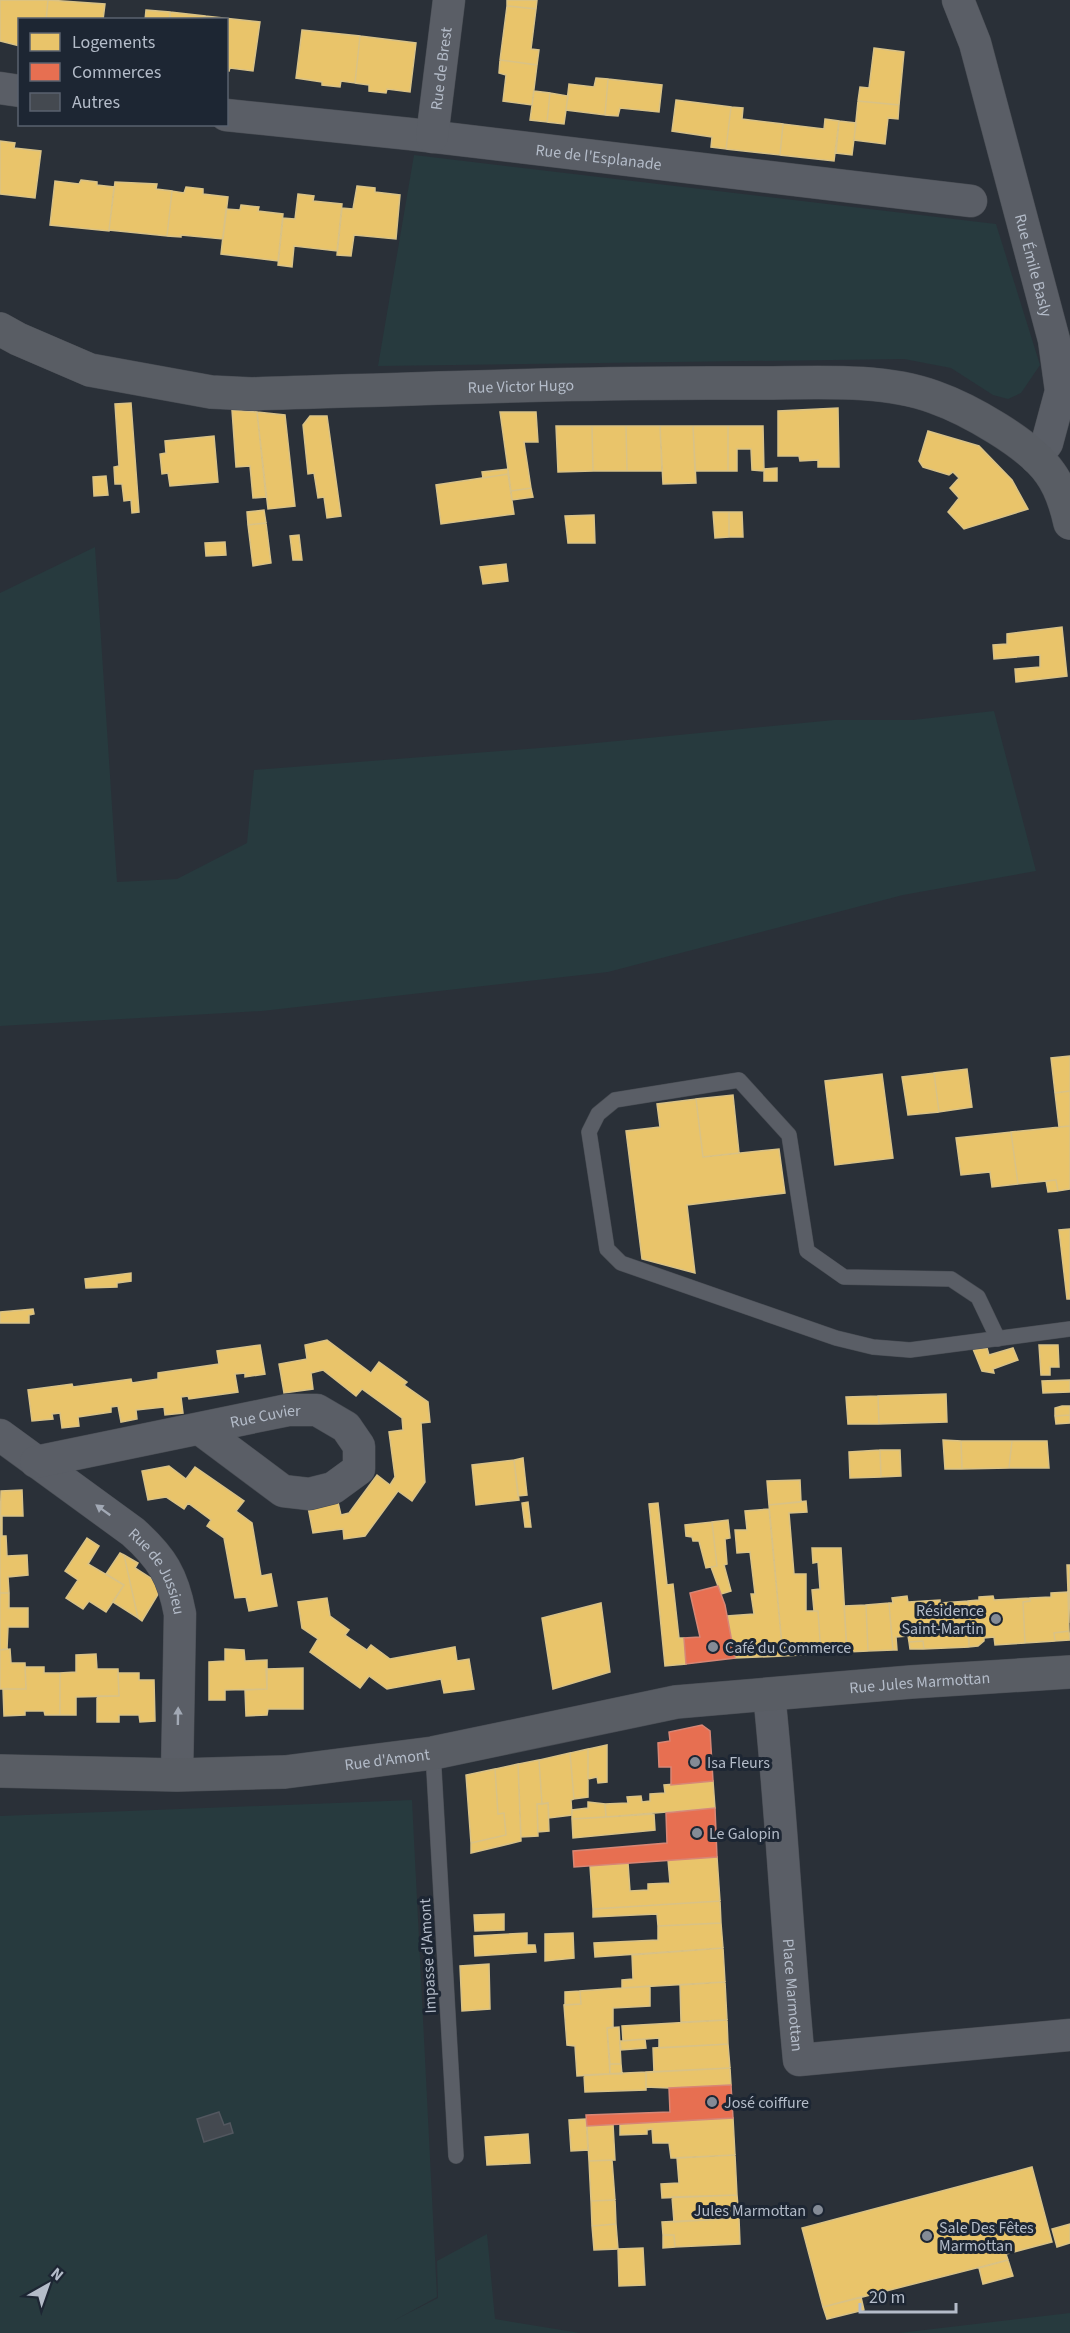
<svg xmlns="http://www.w3.org/2000/svg" width="1070" height="2333" viewBox="0 0 1070 2333" font-family="'Source Sans 3',sans-serif">
  <style>
    .green { fill: #273a3e }
    .homes { fill: #e9c46a; stroke: #d9c286; stroke-width: 1.5 }
    .shops { fill: #e76f51; stroke: #d88675; stroke-width: 1.5 }
    .building { fill: #444950; stroke: #52575f; stroke-width: 1.5 }
    .lines { fill: none; stroke-linecap: round; stroke-linejoin: round }
    .lane-casing { stroke: #484c53; stroke-width: 16 }
    .street-casing { stroke: #484c53; stroke-width: 33 }
    .secondary-casing { stroke: #484c53; stroke-width: 34 }
    .lane { stroke: #5a5e66; stroke-width: 15 }
    .street { stroke: #5a5e66; stroke-width: 32 }
    .secondary { stroke: #595d64; stroke-width: 33 }
    .oneway { fill: #a2a9b5 }
    .poi-dot { fill: #848b96; stroke: #1d2633; stroke-width: 2 }
    .labels { text-anchor: middle; stroke-width: 6; stroke-linejoin: round; paint-order: stroke }
    .street-label { font-size: 16px; fill: #b4bcc9; stroke: #1d2633 }
    .poi-label { font-size: 16px; fill: #b4bcc9; stroke: #1d2633; text-anchor: start }
  </style>
  <rect width="100%" height="100%" fill="#2a3038"/>
  <path class="green" d="M414 155 996 224 1040 365 1021 393 1008 399 993 395 951 368 904 359 378 366Z
    M95 547 117 882 177 879 247 843 254 770 565 746 834 720H913L994 711 1036 871 903 895 608 972 262 1011 0 1026V593Z
    M412 1800 437 2297 393 2321 438 2298 437 2261 487 2234 495 2319 580 2333H0V1816Z
    M1070 2313V2333H899Z"/>
  <path class="homes" d="M0 0H48L46 20H20V46L0 41Z
    M48 0 105 4 103 20H46Z
    M507 0H537L536 9 507 6Z
    M507 6 536 9 531 49 539 50 537 65 500 60Z
    M146 10 170 12V20H145Z
    M170 12 205 16 204 20H170Z
    M205 16 260 22 253 71 230 68 229 71 226 70V20H204Z
    M302 30 360 36 355 83 341 81 340 87 322 85V82L296 78Z
    M360 36 416 43 410 92 387 89 386 93 369 91V85L355 83Z
    M874 48 904 52 899 105 858 101 860 87 869 88Z
    M500 60 537 65 532 105 503 101 506 75 499 73Z
    M596 78 608 79 605 115 566 110 569 84 594 87Z
    M608 79 662 85 659 112 620 108 618 116 605 115Z
    M534 91 550 93 547 122 530 120Z
    M550 93 568 96 564 124 547 122Z
    M676 100 731 107 726 149 711 147 712 137 672 131Z
    M858 101 899 105 898 119 888 118 885 144 854 140Z
    M731 107 743 108 742 119 783 124 780 155 726 149Z
    M825 119 839 121 834 161 780 155 783 124 824 129Z
    M839 121 856 123 852 155 836 153Z
    M0 141 15 143 14 148 41 151 35 198 0 194Z
    M81 180 97 182V185L114 187 109 231 50 225 55 181 79 184Z
    M115 182 157 184 156 189 172 191 167 236 109 230Z
    M357 186 375 188V192L400 195 396 239 354 235 351 256 337 255 342 208 353 209Z
    M186 187 203 189V194L228 197 223 239 181 235V237L167 236 172 191 184 193Z
    M298 194 314 196 313 201 342 204 337 251 294 246 292 267 278 265 283 218 295 219Z
    M241 205 259 207 258 211 283 214 278 261 221 254 226 209 240 210Z
    M131 403 139 512 132 513 131 500 124 501 122 484H115L114 467 119 466 115 404Z
    M838 408 839 467H818V460L800 461 799 456H778V411Z
    M232 410 257 412 266 497 253 498 250 466 236 467Z
    M257 412 285 415 295 506 268 509Z
    M500 412H536L538 442H524L531 488 511 491Z
    M310 416H327L341 516 327 518 324 497 318 498 314 473 308 474 303 425Z
    M556 426H592L593 471 558 472Z
    M592 426H626L627 471H593Z
    M626 426H660L662 471H627Z
    M660 426H693L696 483 663 484Z
    M693 426H728V471H695Z
    M728 426H763L764 471 752 470 751 449H737V471H728Z
    M928 431 979 446 1012 480 1028 509 964 529 948 512 959 498 950 488 959 478 953 472 949 475 923 467 919 461Z
    M214 436 218 482 170 486 168 473 162 474 160 454 166 453 165 441Z
    M777 468V481H764V469Z
    M508 469V474L483 478 482 472Z
    M508 474 514 514 441 524 436 485Z
    M106 476 108 495 94 496 93 477Z
    M531 488 533 497 512 500 511 491Z
    M264 510 266 523 248 525 247 512Z
    M713 512H729V537L715 538Z
    M729 512H742L743 537H729Z
    M594 515 595 543H568L565 516Z
    M266 523 271 563 253 566 248 525Z
    M299 535 302 560H293L290 536Z
    M225 542 226 555 206 556 205 543Z
    M506 564 508 581 483 584 480 567Z
    M1062 627 1067 676 1016 682 1015 669 1040 667V655L994 659 993 645 1007 644V634Z
    M1070 1056V1091L1055 1093 1051 1058Z
    M967 1069 972 1107 939 1112 934 1073Z
    M934 1073 939 1112 908 1115 902 1077Z
    M882 1074 893 1158 835 1165 825 1081Z
    M1070 1091V1126L1059 1127 1055 1093Z
    M733 1095 739 1153 703 1157 696 1099Z
    M696 1099 703 1157 779 1149 785 1193 687 1205 695 1273 642 1259 626 1131 660 1127 657 1104Z
    M1070 1126V1189L1058 1191 1056 1180 1018 1184 1011 1132Z
    M1011 1132 1018 1184 992 1187 990 1172 961 1175 956 1138Z
    M1056 1180 1058 1191 1048 1192 1046 1181Z
    M1070 1229V1299H1067L1059 1230Z
    M131 1273V1281L117 1283V1287L86 1288 85 1279Z
    M33 1309 34 1314 29 1315V1323H0V1312Z
    M327 1340 371 1373 379 1362 407 1382 404 1385 428 1402 430 1422 421 1423 425 1482 412 1501 398 1491 365 1536 344 1539 343 1529 313 1533 307 1502 337 1498 341 1515 349 1513 377 1475 390 1485 395 1477 389 1432 403 1430 402 1418 362 1389 356 1396 323 1370 311 1373 313 1389 284 1393 279 1364 307 1359 305 1345Z
    M260 1345 265 1374 245 1377V1373L235 1374 238 1392 189 1399 188 1396 181 1397 183 1413 165 1415 164 1407 136 1410 137 1419 121 1422 118 1406 111 1407V1412L78 1417 79 1426 62 1428 60 1413 52 1414 53 1419 32 1421 28 1390 72 1384 73 1387 131 1379 132 1383 158 1379V1373L219 1364 217 1351Z
    M1039 1345H1058L1059 1367H1050V1375H1041Z
    M987 1348 989 1355 1013 1348 1018 1360 993 1369 994 1373 982 1371 973 1349Z
    M1070 1380V1392L1043 1393 1042 1381Z
    M946 1394 947 1422 879 1424 878 1396Z
    M878 1396 879 1424H848L846 1397Z
    M1062 1406H1070V1415L1055 1416V1408Z
    M1070 1415V1423L1056 1424 1055 1416Z
    M943 1440 961 1441 962 1469H945Z
    M961 1441H1012L1009 1468 962 1469Z
    M1012 1441H1047L1049 1468H1009Z
    M880 1450H900L901 1476 881 1477Z
    M880 1450 881 1477 850 1478 849 1452Z
    M523 1458 527 1495 518 1496 514 1460Z
    M514 1460 519 1500 476 1505 472 1465Z
    M169 1466 186 1479 195 1467 244 1501 236 1511 252 1523 261 1576 271 1574 277 1606 249 1611 246 1597 235 1598 224 1538 207 1526 211 1520 188 1503 184 1509 166 1497 148 1500 142 1471Z
    M800 1480 801 1502 769 1505 767 1481Z
    M22 1490 23 1516H2V1535L0 1536 1 1491Z
    M806 1501 807 1512 789 1513 794 1574H806V1611H818L821 1654 783 1656 769 1505Z
    M528 1502 531 1527H525L522 1503Z
    M658 1503 667 1585 673 1584 679 1638H684L686 1664 665 1666 649 1504Z
    M769 1509 783 1656 735 1658 727 1616 754 1614 751 1594H755L750 1552 737 1553 735 1530H747L745 1511Z
    M728 1520 730 1538 725 1539 727 1564 724 1565 731 1591 721 1594 711 1567 717 1566 712 1522Z
    M712 1522 717 1566 706 1568 699 1541H693L692 1537 686 1536 685 1525Z
    M0 1536H6L7 1556 27 1555 28 1575 8 1577 9 1593H0Z
    M87 1538 99 1546 88 1564 124 1585 106 1612 89 1601 83 1609 66 1598 78 1580 65 1571Z
    M812 1548H841L847 1652 821 1654 818 1611H814L812 1590 820 1589 818 1562 813 1563Z
    M120 1553 124 1555 138 1618 113 1602 124 1585 106 1574Z
    M124 1555 138 1563 135 1568 163 1586 142 1621 138 1618Z
    M1067 1565H1070L1069 1623 1068 1592Z
    M1068 1592 1069 1631 1054 1633 1055 1641 1025 1643 1023 1602 1030 1601V1598L1051 1597V1593Z
    M0 1593H9V1608H28V1627H8L7 1649 0 1650Z
    M907 1596 908 1602 940 1600V1603L968 1601 969 1647 924 1649 923 1641 909 1642 908 1636 896 1637 897 1650H893L889 1603H893L892 1598Z
    M993 1596 994 1600 1030 1598V1601L1023 1602 1025 1643 995 1645 994 1637 984 1638V1641L978 1646 969 1647 968 1601 979 1600V1597Z
    M327 1598 330 1616 349 1630 345 1635 367 1650 371 1645 390 1659 455 1647 457 1661 469 1659 474 1689 444 1693 441 1679 387 1689 369 1676 360 1688 310 1652 318 1639 302 1628 298 1602Z
    M601 1603 610 1672 553 1689 542 1618Z
    M889 1603 893 1650 868 1651 866 1605Z
    M866 1605 868 1651 847 1652 844 1606Z
    M1069 1631 1070 1640 1055 1641 1054 1633Z
    M923 1641 924 1649H910L909 1642Z
    M10 1649 11 1663H25L26 1689H0V1650Z
    M225 1649 244 1650 245 1661 267 1660V1689L225 1690V1700H209V1662L225 1661Z
    M96 1654 97 1669H118L119 1696 76 1697V1715H60V1673L76 1672V1655Z
    M25 1667H44V1673H60V1715H45L44 1711H25V1715L4 1716 3 1689H26Z
    M303 1668V1709H268L267 1715 246 1716 245 1690 267 1689 266 1669Z
    M118 1673H139V1680H154L155 1721 140 1722 139 1715H119V1722H97V1696H119Z
    M607 1745V1782L598 1783 597 1777 588 1779V1749Z
    M588 1749V1797L574 1799 570 1753Z
    M570 1753 574 1799 571 1800 572 1815 549 1818 548 1803 542 1804 539 1760Z
    M539 1760 542 1804H537L538 1836 521 1837 518 1764Z
    M518 1764 521 1841 471 1853V1843L506 1835 504 1813 498 1814 495 1769Z
    M495 1769 498 1814 504 1813 506 1835 471 1843 466 1775Z
    M713 1781 715 1808 606 1817 605 1804 628 1803 627 1797 641 1796 642 1802 650 1801V1794L665 1793 664 1785Z
    M588 1802 605 1804 606 1817 572 1819V1810L588 1808Z
    M548 1803 549 1831 538 1832 537 1804Z
    M654 1814 655 1830 573 1838 572 1819Z
    M717 1857 720 1901 593 1909 590 1866 628 1863 630 1891 648 1890V1884L670 1883 668 1860Z
    M720 1901 721 1923 658 1926 657 1914 593 1917V1909Z
    M504 1914V1930L475 1931 474 1915Z
    M721 1923 723 1948 595 1957 594 1943 658 1940V1926Z
    M527 1933V1945H535L536 1952 475 1956 474 1936Z
    M573 1933 574 1958 545 1961V1934Z
    M723 1948 725 1982 622 1988V1980L633 1979 632 1955Z
    M489 1964 490 2009 462 2011 460 1966Z
    M725 1982 727 2020 681 2022 680 1985Z
    M650 1986V2006L613 2008V2027L607 2028 610 2074 577 2076 575 2046 567 2045 564 2005 581 2004 580 1991Z
    M580 1991 581 2004 565 2005V1992Z
    M727 2020 728 2044 659 2048V2038L623 2041 622 2026Z
    M619 2027 621 2064H610L607 2028Z
    M645 2039 646 2048 621 2050 620 2041Z
    M728 2044 730 2068 654 2072 653 2048Z
    M610 2064H621L622 2074H610Z
    M730 2068 731 2085 669 2088 646 2087V2072Z
    M646 2072V2090L585 2092 584 2075Z
    M733 2118 735 2155 671 2158 669 2143H653L652 2129 647 2130V2134L620 2135V2124Z
    M586 2119 588 2150 571 2151 569 2120Z
    M613 2124 615 2160 589 2161 587 2126Z
    M528 2134 530 2163 487 2165 485 2137Z
    M735 2155 737 2195 662 2198 661 2184 679 2183 677 2158Z
    M612 2160 615 2200 591 2201 589 2161Z
    M1032 2167 1052 2242 1006 2254 1008 2260 823 2307 802 2228Z
    M737 2195 739 2218 674 2222 672 2197Z
    M615 2200 616 2224 592 2226 591 2201Z
    M739 2218 740 2244 675 2247 674 2235H663L662 2222Z
    M616 2224 618 2249 594 2250 592 2226Z
    M1070 2224V2243L1057 2247 1052 2229Z
    M663 2235H674L675 2247 663 2248Z
    M643 2248 645 2285 619 2286 618 2249Z
    M1008 2260 1013 2276 983 2284 979 2268Z
    M861 2297 864 2310 827 2319 823 2307Z"/>
  <path class="shops" d="M718 1586 725 1605 735 1658 686 1664 684 1638 700 1637 690 1593Z
    M702 1725 710 1731 713 1781 671 1785V1767H659L658 1743 670 1741 669 1732Z
    M715 1808 717 1857 574 1867 573 1851 667 1843 666 1813Z
    M731 2085 733 2118 587 2126 586 2115 670 2112 669 2088Z"/>
  <path class="building" d="M219 2112 224 2125 230 2123 233 2133 204 2142 197 2119Z"/>
  <g class="lines">
    <g class="lane-casing">
      <path id="lane" d="M998 1339 978 1297 951 1279 844 1277 807 1251 789 1135 739 1080 615 1100 598 1114 589 1132 607 1249 621 1263 836 1338 873 1347 910 1350 1070 1329
        M433 1753 456 2156"/>
    </g>
    <g class="street-casing">
      <g id="street">
        <path id="s1" d="M958 0 975 43 1054 340 1061 391 1047 443 1036 458"/>
        <path d="M0 88 20 91"/>
        <path id="s2" d="M226 115 410 134 971 201"/>
        <path id="s3" d="M432 137 449 0"/>
        <path id="s4" d="M0 1435 133 1532C162 1558 173 1576 180 1614L177 1775"/>
        <path id="s5" d="M36 1462 288 1410H317L346 1427 359 1446V1469L333 1488 309 1494 283 1491 200 1429"/>
        <path id="s6" d="M769 1694C782 1816 787 1938 799 2060L1070 2035"/>
      </g>
    </g>
    <g class="secondary-casing">
      <g id="secondary">
        <path id="s7" d="M0 329 18 339 90 370 211 392 252 394C415 389 578 382 741 383 801 384 877 376 934 397 968 409 1029 443 1050 473 1061 488 1066 505 1070 523"/>
        <path id="s8" d="M0 1771 177 1775 285 1772 433 1753 676 1702 911 1682 1070 1672"/>
      </g>
    </g>
    <use href="#lane" class="lane"/>
    <use href="#street" class="street"/>
    <use href="#secondary" class="secondary"/>
  </g>
  <defs><path id="oneway-solid" d="M-6-.8H1V-3.2L6.5 0L1 3.2V.8H-6Z" transform="scale(1.5)"/></defs>
  <g class="oneway">
    <use href="#oneway-solid" transform="translate(103 1510) rotate(-144)"/>
    <use href="#oneway-solid" transform="translate(178 1716) rotate(-89)"/>
  </g>
  <g class="poi-dot">
    <circle cx="996" cy="1619" r="6"/>
    <circle cx="713" cy="1647" r="6"/>
    <circle cx="695" cy="1762" r="6"/>
    <circle cx="697" cy="1833" r="6"/>
    <circle cx="712" cy="2102" r="6"/>
    <circle cx="818" cy="2210" r="6"/>
    <circle cx="927" cy="2236" r="6"/>
  </g>
  <g class="labels">
    <g class="street-label">
      <text dy="6" stroke="none"><textPath href="#s3" startOffset="69">Rue de Brest</textPath></text>
      <text dy="6" stroke="none"><textPath href="#s2" startOffset="375">Rue de l'Esplanade</textPath></text>
      <text dy="6" stroke="none"><textPath href="#s1" startOffset="276">Rue Émile Basly</textPath></text>
      <text dy="6" stroke="none"><textPath href="#s7" startOffset="532">Rue Victor Hugo</textPath></text>
      <text dy="6" stroke="none"><textPath href="#s5" startOffset="234">Rue Cuvier</textPath></text>
      <text dy="6" stroke="none"><textPath href="#s4" startOffset="212">Rue de Jussieu</textPath></text>
      <text dy="6" stroke="none"><textPath href="#s8" startOffset="927">Rue Jules Marmottan</textPath></text>
      <text dy="6" stroke="none"><textPath href="#s8" startOffset="388">Rue d'Amont</textPath></text>
      <text transform="translate(427 1956) rotate(-93)" y="6">Impasse d'Amont</text>
      <text dy="6" stroke="none"><textPath href="#s6" startOffset="302">Place Marmottan</textPath></text>
    </g>
    <g class="poi-label">
      <text x="984" y="1616" text-anchor="end">Résidence<tspan x="984" dy="18">Saint-Martin</tspan></text>
      <text x="725" y="1653">Café du Commerce</text>
      <text x="707" y="1768">Isa Fleurs</text>
      <text x="709" y="1839">Le Galopin</text>
      <text x="724" y="2108">José coiffure</text>
      <text x="806" y="2216" text-anchor="end">Jules Marmottan</text>
      <text x="939" y="2233">Sale Des Fêtes<tspan x="939" dy="18">Marmottan</tspan></text>
    </g>
  </g>
  <rect x="18" y="18" width="210" height="108" fill="#1d2633" stroke="#59626f" stroke-width="1.5"/>
  <rect x="30" y="33" width="30" height="18" fill="#e9c46a" stroke="#59626f" stroke-width="1.5"/>
  <text x="72" y="48" font-size="18" fill="#b4bcc9">Logements</text>
  <rect x="30" y="63" width="30" height="18" fill="#e76f51" stroke="#59626f" stroke-width="1.5"/>
  <text x="72" y="78" font-size="18" fill="#b4bcc9">Commerces</text>
  <rect x="30" y="93" width="30" height="18" fill="#444950" stroke="#59626f" stroke-width="1.5"/>
  <text x="72" y="108" font-size="18" fill="#b4bcc9">Autres</text>
  <g transform="translate(48 2285) rotate(40)" stroke="#1d2633" stroke-width="4.5" paint-order="stroke">
  <path d="M0-4.5L10 22L0 15L-10 22Z" fill="#b4bcc9"/>
  <text y="-9" font-size="16" font-weight="bold" text-anchor="middle" fill="#b4bcc9">N</text>
  </g>
  <path d="M860 2303v9h96v-9" fill="none" stroke="#b4bcc9" stroke-width="3"/>
  <text x="869" y="2303" font-size="18" fill="#b4bcc9" stroke="#1d2633" stroke-width="4.5" paint-order="stroke">20 m</text>
</svg>
